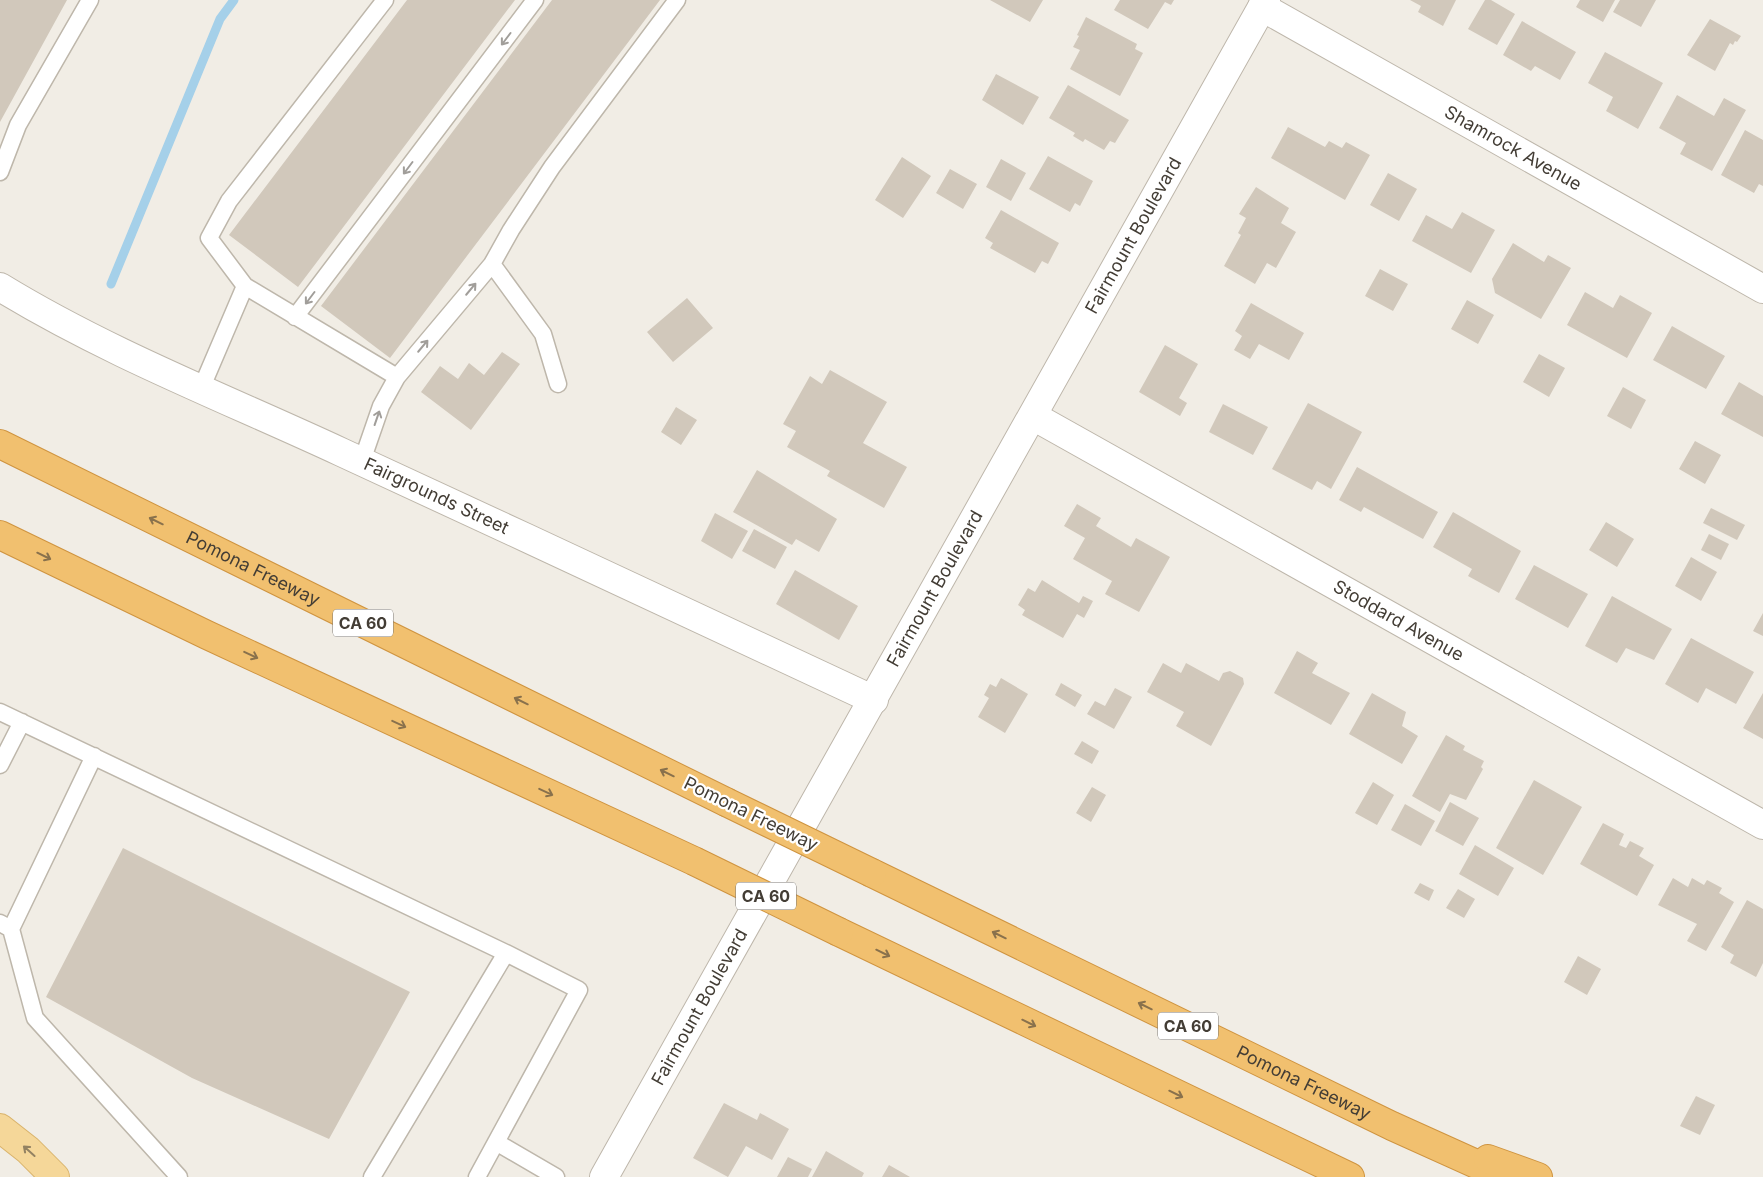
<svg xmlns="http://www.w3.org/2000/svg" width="1763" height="1177" viewBox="0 0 1763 1177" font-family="Inter,sans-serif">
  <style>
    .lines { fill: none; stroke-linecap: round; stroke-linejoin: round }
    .stream { stroke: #a5d0e9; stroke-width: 9 }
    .building { fill: #d1c8bb }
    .lane-casing { stroke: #beb7ab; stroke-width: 19 }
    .street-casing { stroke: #beb7ab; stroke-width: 30 }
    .primary-casing { stroke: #d9b36b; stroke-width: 30 }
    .highway-casing { stroke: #cf9440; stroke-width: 30 }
    .lane { stroke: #fff; stroke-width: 16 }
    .street { stroke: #fff; stroke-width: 28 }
    .primary { stroke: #f5d799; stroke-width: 28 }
    .highway { stroke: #f1c06f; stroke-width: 28 }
    .highway-bridge-casing { stroke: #cf9440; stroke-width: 30; stroke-linecap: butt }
    .highway-bridge { stroke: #f1c06f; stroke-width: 28 }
    .oneway { stroke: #a19e9a }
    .oneway2 { stroke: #89714c }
    .oneway3 { stroke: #938262 }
    .labels { text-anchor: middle; stroke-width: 4.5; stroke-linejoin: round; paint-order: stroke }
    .shield { fill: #fff; stroke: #7b7772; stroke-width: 1 }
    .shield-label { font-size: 16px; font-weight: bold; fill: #433d35 }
    .street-label { font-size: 18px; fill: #433d35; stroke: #fff }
  </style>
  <rect width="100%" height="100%" fill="#f1ede5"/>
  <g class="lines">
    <path class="stream" d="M111 284 220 19 234 0"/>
  </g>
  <path class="building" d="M0 0H67L0 122Z
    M407 0H515L298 287 229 235Z
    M552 0H660L390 358 321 306Z
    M990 0H1043L1030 22Z
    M1120 0H1174L1171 5 1165 2 1148 29 1114 10Z
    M1410 0H1456L1443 26 1418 12 1421 6Z
    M1485 0H1491L1515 14 1497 45 1468 29Z
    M1580 0H1615L1603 22 1576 7Z
    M1620 0H1656L1641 27 1613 12Z
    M1086 17 1137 44 1135 49 1143 53 1120 96 1070 69 1080 50 1073 47 1079 36 1077 35Z
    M1710 19 1741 36 1737 42 1735 41 1733 45 1730 43 1715 71 1687 55Z
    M1522 21 1576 52 1560 80 1535 66 1531 71 1503 55Z
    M1605 52 1663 83 1638 129 1606 111 1613 97 1588 83Z
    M996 74 1039 97 1023 125 982 100Z
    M1068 85 1129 120 1115 143 1110 141 1104 150 1085 139 1083 142 1073 136 1075 133 1049 118Z
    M1677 95 1714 116 1724 98 1746 110 1712 171 1680 154 1686 143 1659 128Z
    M1288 127 1325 147 1329 141 1342 148 1346 142 1370 155 1345 200 1271 158Z
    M1745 130 1763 140V186L1759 184 1754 193 1721 175Z
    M1048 156 1093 181 1080 206 1075 203 1070 212 1029 189Z
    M902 157 931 176 903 218 875 200Z
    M1001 159 1026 173 1011 201 986 187Z
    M950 169 977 184 963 209 936 193Z
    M1388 173 1417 189 1399 221 1370 205Z
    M1256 187 1289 208 1281 223 1296 232 1276 268 1267 263 1255 284 1224 266 1241 235 1238 233 1246 218 1239 214Z
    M1001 210 1059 243 1048 264 1042 261 1035 273 990 248 993 243 985 238Z
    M1462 212 1495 230 1471 273 1412 241 1426 215 1452 229Z
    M1513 243 1544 262 1548 255 1571 268 1541 319 1495 293 1492 279Z
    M1380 269 1408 284 1393 311 1365 296Z
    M1585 292 1613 308 1620 295 1652 313 1627 358 1567 325Z
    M687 298 713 328 673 362 647 332Z
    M1467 300 1494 315 1478 344 1451 329Z
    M1251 303 1304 333 1289 360 1259 344 1250 359 1234 350 1242 336 1235 331Z
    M1672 326 1725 356 1706 389 1653 360Z
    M1165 345 1198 364 1179 398 1187 403 1180 416 1139 392Z
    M502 352 520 364 471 430 421 392 440 366 458 379 469 363 484 375Z
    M1539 354 1565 368 1549 397 1523 382Z
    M830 370 887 402 863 443 907 467 884 508 827 476 830 471 787 447 796 431 783 424 810 376 822 384Z
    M1739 382 1763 396V437L1721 414Z
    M1623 387 1646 400 1631 429 1607 416Z
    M1308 403 1362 432 1331 489 1317 481 1312 490 1272 469Z
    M1223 404 1268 427 1253 455 1209 432Z
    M676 407 697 420 681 445 661 432Z
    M1695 441 1721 455 1705 484 1679 469Z
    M1357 467 1438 512 1423 539 1364 507 1361 512 1339 500Z
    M757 470 837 519 819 552 796 539 792 545 733 512Z
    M1077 504 1101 518 1096 526 1131 547 1136 538 1170 557 1139 612 1105 594 1112 581 1073 559 1085 538 1064 526Z
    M1711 508 1745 525 1737 540 1703 523Z
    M1453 512 1521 551 1499 593 1468 576 1472 569 1433 547Z
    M715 513 748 531 732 559 701 541Z
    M1606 522 1634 539 1617 567 1589 550Z
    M754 529 787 547 775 569 742 551Z
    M1709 534 1729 544 1721 560 1701 550Z
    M1691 557 1717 572 1701 601 1675 586Z
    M1534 565 1588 594 1568 628 1515 599Z
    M795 570 858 606 839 640 776 604Z
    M1042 580 1079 603 1083 596 1093 601 1084 618 1077 614 1063 638 1022 615 1025 610 1018 605 1028 588 1035 592Z
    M1612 596 1672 629 1654 660 1626 648 1617 663 1585 646Z
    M1763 613V636L1753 631Z
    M1691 638 1754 672 1736 704 1706 688 1698 703 1665 684Z
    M1297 651 1318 663 1312 673 1350 693 1331 725 1274 693Z
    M1163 663 1181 673 1186 663 1219 681 1223 673 1230 671 1243 678 1244 684 1211 746 1176 726 1184 712 1147 692Z
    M1001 678 1028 694 1005 733 978 717 989 698 984 695 990 684 996 687Z
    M1061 683 1082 695 1075 707 1055 695Z
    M1115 688 1132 697 1114 729 1087 714 1095 701 1105 706Z
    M1372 693 1406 712 1402 726 1418 736 1402 764 1349 734Z
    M1763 693V739L1743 728Z
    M1446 735 1465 746 1463 750 1484 761 1481 767 1483 769 1466 800 1450 794 1440 812 1412 796Z
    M1082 741 1099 751 1092 764 1074 754Z
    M1534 780 1582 807 1543 875 1496 848Z
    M1373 782 1394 795 1377 825 1355 813Z
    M1092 787 1106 795 1091 822 1076 813Z
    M1450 802 1479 818 1463 846 1435 831Z
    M1405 804 1435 821 1421 846 1391 830Z
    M1603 823 1624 834 1619 845 1626 848 1630 841 1644 848 1639 856 1654 865 1637 896 1580 864Z
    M1475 845 1514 868 1498 896 1459 874Z
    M123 848 410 992 329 1139 192 1078 46 997Z
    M1673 878 1688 887 1692 878 1704 885 1707 880 1722 888 1719 893 1734 902 1706 951 1687 941 1697 924 1658 905Z
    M1420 883 1434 890 1429 901 1414 893Z
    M1458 889 1475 899 1464 918 1446 908Z
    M1747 900 1763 909V963L1756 977 1730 963 1734 955 1721 947Z
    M1578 956 1601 969 1587 995 1564 982Z
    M1696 1096 1715 1105 1700 1135 1680 1126Z
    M724 1103 757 1120 760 1113 789 1129 772 1160 746 1146 728 1177 693 1158Z
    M826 1151 864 1173 862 1177H812Z
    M788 1157 812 1169 808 1177H777Z
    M889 1165 910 1177H882Z"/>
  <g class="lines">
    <g class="lane-casing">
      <path id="lane" d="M0 172 18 125 90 0
        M492 264 543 334 558 384
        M245 286 209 238 229 201 385 0
        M295 317 535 0
        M201 389 245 286 397 377
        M362 461 381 406 397 377 492 264 511 230 552 167 677 0
        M0 712 506 953 372 1177
        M0 765 22 722
        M0 923 11 929 35 1018 179 1177
        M11 929 94 756
        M496 1142 556 1177
        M477 1177 579 990 506 953"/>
    </g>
    <g class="street-casing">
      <g id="street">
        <path id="s1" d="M1262 7 1763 289"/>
        <path id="s2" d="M0 287C108 353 227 399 341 452 519 534 696 617 874 700"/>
        <path id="s3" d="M1033 416 1763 825"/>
        <path id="s4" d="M604 1177 1266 0"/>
      </g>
    </g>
    <g class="primary-casing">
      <path id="primary" d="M0 1128 28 1150 55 1177"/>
    </g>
    <g class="highway-casing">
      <g id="highway">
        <path id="s5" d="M0 444 726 802"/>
        <path d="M0 535 207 635 694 861"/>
        <path id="s6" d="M872 873 1392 1126 1505 1177"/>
        <path d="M839 932 1350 1177"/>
        <path d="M1488 1159 1538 1177"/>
      </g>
    </g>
    <use href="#lane" class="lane"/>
    <use href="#street" class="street"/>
    <use href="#primary" class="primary"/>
    <use href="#highway" class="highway"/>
    <g class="highway-bridge-casing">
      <path id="highway-bridge" d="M726 802 872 873
        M694 861 839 932"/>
    </g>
    <use href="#highway-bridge" class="highway-bridge"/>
  </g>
  <defs><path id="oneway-shaft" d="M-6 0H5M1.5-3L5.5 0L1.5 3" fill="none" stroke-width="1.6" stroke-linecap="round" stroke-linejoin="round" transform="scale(1.25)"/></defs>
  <g class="oneway">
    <use href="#oneway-shaft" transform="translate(506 39) rotate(127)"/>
    <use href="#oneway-shaft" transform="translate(408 168) rotate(127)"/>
    <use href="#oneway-shaft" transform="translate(471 289) rotate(-50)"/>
    <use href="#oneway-shaft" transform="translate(310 298) rotate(127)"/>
    <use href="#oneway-shaft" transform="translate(423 346) rotate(-50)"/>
    <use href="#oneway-shaft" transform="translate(377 418) rotate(-71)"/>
  </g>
  <g class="oneway2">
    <use href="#oneway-shaft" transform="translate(156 521) rotate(-154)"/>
    <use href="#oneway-shaft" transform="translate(44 556) rotate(26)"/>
    <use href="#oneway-shaft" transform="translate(251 655) rotate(25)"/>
    <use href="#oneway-shaft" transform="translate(521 701) rotate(-154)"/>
    <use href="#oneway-shaft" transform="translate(399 724) rotate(25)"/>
    <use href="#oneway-shaft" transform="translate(667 773) rotate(-154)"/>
    <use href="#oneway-shaft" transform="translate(546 792) rotate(25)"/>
    <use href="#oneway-shaft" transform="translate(999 935) rotate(-154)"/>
    <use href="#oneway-shaft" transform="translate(883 953) rotate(26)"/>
    <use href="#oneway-shaft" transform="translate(1145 1006) rotate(-154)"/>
    <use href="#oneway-shaft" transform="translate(1029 1023) rotate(26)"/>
    <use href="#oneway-shaft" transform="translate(1176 1094) rotate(26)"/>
  </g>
  <use class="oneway3" href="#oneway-shaft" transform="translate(29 1151) rotate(-138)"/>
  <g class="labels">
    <g class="shield">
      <rect x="333" y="609.5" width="60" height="27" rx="4"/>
      <rect x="736" y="882.5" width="60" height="27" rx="4"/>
      <rect x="1158" y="1012.5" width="60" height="27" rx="4"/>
    </g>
    <g class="shield-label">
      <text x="363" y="629">CA 60</text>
      <text x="766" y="902">CA 60</text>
      <text x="1188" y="1032">CA 60</text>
    </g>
    <g class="street-label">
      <text dy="6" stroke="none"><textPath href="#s1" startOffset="288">Shamrock Avenue</textPath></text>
      <text dy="6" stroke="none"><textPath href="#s4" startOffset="1080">Fairmount Boulevard</textPath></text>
      <text dy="6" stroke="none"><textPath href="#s2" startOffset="484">Fairgrounds Street</textPath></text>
      <text dy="6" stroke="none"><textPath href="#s5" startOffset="282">Pomona Freeway</textPath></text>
      <text dy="6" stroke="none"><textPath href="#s4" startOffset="675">Fairmount Boulevard</textPath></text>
      <text dy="6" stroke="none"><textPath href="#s3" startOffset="419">Stoddard Avenue</textPath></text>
      <text transform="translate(751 814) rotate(26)" y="6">Pomona Freeway</text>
      <text dy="6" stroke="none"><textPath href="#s4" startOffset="195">Fairmount Boulevard</textPath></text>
      <text dy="6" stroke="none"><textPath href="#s6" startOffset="480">Pomona Freeway</textPath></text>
    </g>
  </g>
</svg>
